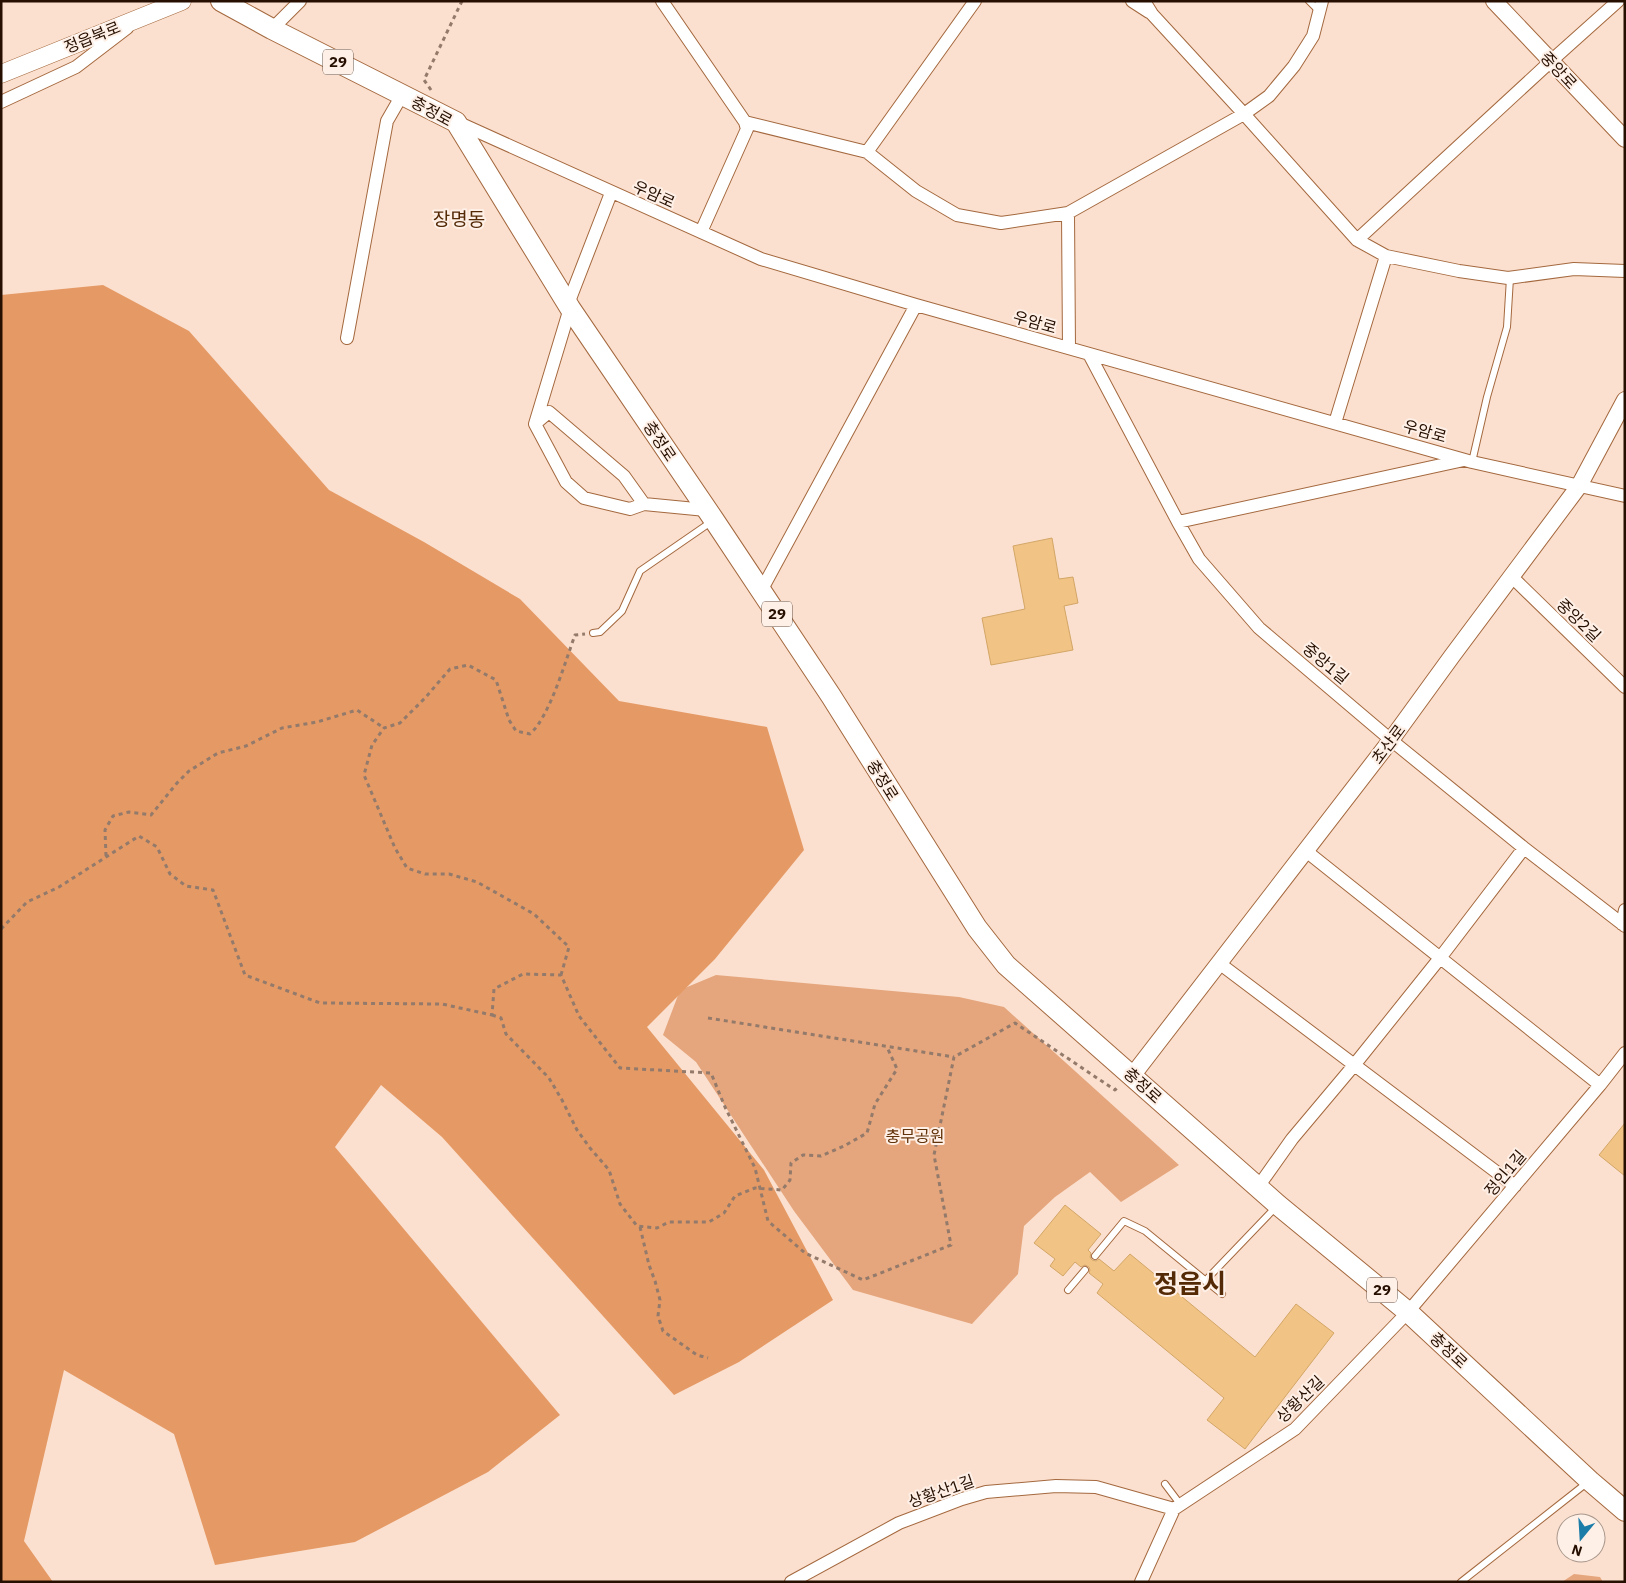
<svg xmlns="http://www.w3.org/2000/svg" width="1626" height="1583" viewBox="0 0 1626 1583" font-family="'IBM Plex Sans','Noto Sans KR',sans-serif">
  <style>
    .green { fill: #e5a67d }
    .forest { fill: #e59a66 }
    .building { fill: #f1c384; stroke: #d3a667 }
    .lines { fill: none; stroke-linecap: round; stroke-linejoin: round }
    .service-casing { stroke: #a4683e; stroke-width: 8 }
    .minor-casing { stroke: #a4683e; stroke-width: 14 }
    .tertiary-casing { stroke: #a4683e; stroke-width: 18 }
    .secondary-casing { stroke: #a4683e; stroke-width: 19 }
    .primary-casing { stroke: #a4683e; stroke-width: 22 }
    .path { stroke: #937a6a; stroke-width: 3; stroke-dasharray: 4 4; stroke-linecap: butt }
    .service { stroke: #fff; stroke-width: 6 }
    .minor { stroke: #fff; stroke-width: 12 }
    .tertiary { stroke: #fff; stroke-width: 16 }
    .secondary { stroke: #fff; stroke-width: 18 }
    .primary { stroke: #fff; stroke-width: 20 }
    .labels { text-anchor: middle; stroke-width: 4; stroke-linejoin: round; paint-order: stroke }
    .shield { fill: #fef0e7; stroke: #675246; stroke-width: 1 }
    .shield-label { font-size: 15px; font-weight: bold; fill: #260f01 }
    .street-label { font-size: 16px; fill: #260f01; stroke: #fef0e7 }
    .park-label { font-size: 16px; fill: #623209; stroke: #fef0e7 }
    .quarter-label { font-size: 19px; fill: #532906; stroke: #fef0e7 }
    .town-label { font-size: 26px; font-weight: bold; fill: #532906; stroke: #fef0e7 }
  </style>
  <rect width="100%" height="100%" fill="#fbe0cf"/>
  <path class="green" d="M716 975 959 997 1004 1007 1179 1165 1121 1202 1090 1172 1055 1197 1024 1226 1018 1274 972 1324 853 1290 794 1211 696 1062 663 1035 680 990Z
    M1574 1574 1600 1577 1603 1582H1562Z"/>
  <path class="forest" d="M103 285 189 331 329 490 424 542 520 599 619 701 767 727 804 850 715 959 647 1027 764 1170 833 1300 739 1362 674 1395 442 1137 381 1085 335 1147 560 1415 488 1472 355 1542 215 1565 174 1434 64 1370 24 1541 53 1582H1V295Z"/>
  <path class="building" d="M1052 538 1059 579 1073 577 1078 603 1064 606 1073 650 991 665 982 618 1025 609 1013 546Z
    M1625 1123V1176L1599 1155Z
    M1065 1205 1101 1234 1088 1250 1091 1253 1090 1257 1092 1260 1096 1261 1099 1259 1114 1271 1130 1254 1255 1357 1296 1304 1334 1333 1245 1449 1207 1420 1224 1398 1097 1293 1103 1284 1089 1273 1090 1270 1089 1267 1085 1265 1081 1267 1075 1262 1063 1276 1050 1266 1055 1259 1034 1243Z"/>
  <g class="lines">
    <g class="service-casing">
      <path id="service" d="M1309 1 1318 10
        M1472 462 1487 397 1507 327 1510 278
        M593 633 600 632 622 611 640 571 711 522
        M1095 1256 1124 1221 1145 1231 1222 1294
        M1205 1281 1275 1208
        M1068 1290 1085 1270
        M1165 1484 1180 1504
        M1461 1582 1588 1482"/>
    </g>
    <g class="minor-casing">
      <path id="minor" d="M662 1 745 122 747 129 701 232
        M1132 1 1149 12
        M1144 1 1152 14 1244 114 1357 240 1386 256 1459 271 1508 278 1574 269 1625 271
        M272 29 300 1
        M1 102 76 67 127 28
        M745 122 867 152 916 191 957 215 1001 223 1068 213 1244 114 1269 96 1294 66 1313 36 1322 1
        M459 123 761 259 916 305 1472 462 1625 496
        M867 152 975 1
        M1068 213 1069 348
        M1357 240 1551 61 1618 1
        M568 304 611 193
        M570 308 535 424 566 482 584 498 630 509 644 504 706 510
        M347 338 387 121 402 95
        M1089 354 1178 522 1199 559 1259 628 1391 740 1524 848 1625 926
        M536 423 549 412 624 476 644 504
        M1335 423 1386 256
        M1178 522 1464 460
        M1511 576 1625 687
        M761 591 916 305
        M1306 851 1600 1085
        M1622 924 1625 910
        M1219 963 1515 1186
        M1258 1187 1292 1139 1355 1064 1440 958 1524 848
        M791 1582 899 1523 962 1499 986 1492 1056 1486 1096 1487 1174 1509
        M1141 1582 1174 1509 1295 1429 1408 1312 1600 1085 1625 1053"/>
    </g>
    <g class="tertiary-casing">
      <path id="tertiary" d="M1494 1 1625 139
        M1132 1076 1391 740 1452 656 1579 486 1625 400"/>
    </g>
    <g class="secondary-casing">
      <path id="secondary" d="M1 74 182 1"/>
    </g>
    <g class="primary-casing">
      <path id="primary" d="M221 1 272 29 456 122 570 308 714 520 831 696 977 928 1006 965 1278 1205 1408 1312 1590 1481 1625 1511"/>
    </g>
    <path class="path" d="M431 90 424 80 462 1
      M106 856 105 830 113 816 129 812 151 815 177 783 189 771 218 753 246 746 282 728 317 722 357 710 384 728
      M1 929 27 902 59 887 139 836 157 847 170 874 186 886 213 890 245 975 320 1003 442 1004 492 1015 494 989 523 974 561 975 579 1016 620 1068 711 1073 725 1107 755 1168 768 1221 805 1253 863 1280 951 1245 934 1155 954 1057 1015 1023 1115 1090 1118 1087
      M561 975 569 947 534 914 477 882 449 874H425L407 868 395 848 364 775 372 745 384 728 400 723 425 698 450 669 468 665 496 680 509 720 516 731 530 734C550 716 565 662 575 635L585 634
      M492 1015 501 1018 506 1034 549 1078 562 1100 577 1130 590 1148 609 1170 620 1204 637 1226 657 1228 669 1222H709L724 1213 735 1196 755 1188 782 1190 790 1180 791 1163 803 1155 821 1156 844 1146 867 1133 875 1104 897 1069 887 1047
      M708 1018 954 1057
      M640 1227 649 1265 655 1281 660 1300 658 1316 663 1331 697 1355 708 1358"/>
    <use href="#service" class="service"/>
    <use href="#minor" class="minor"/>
    <use href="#tertiary" class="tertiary"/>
    <use href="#secondary" class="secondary"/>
    <use href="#primary" class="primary"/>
  </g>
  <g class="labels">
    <g class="shield">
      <rect x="323" y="49.5" width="30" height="25" rx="4"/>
      <rect x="762" y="601.5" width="30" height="25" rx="4"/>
      <rect x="1367" y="1277.5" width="30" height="25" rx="4"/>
    </g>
    <g class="shield-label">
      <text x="338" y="67">29</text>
      <text x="777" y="619">29</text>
      <text x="1382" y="1295">29</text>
    </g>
    <g class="street-label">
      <text transform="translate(92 37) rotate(-22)" y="6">정읍북로</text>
      <text transform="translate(1559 70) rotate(47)" y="6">중앙로</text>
      <text transform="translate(432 111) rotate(29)" y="6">충정로</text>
      <text transform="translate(654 194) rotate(24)" y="6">우암로</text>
      <text transform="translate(1035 322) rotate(16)" y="6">우암로</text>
      <text transform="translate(1425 431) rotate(16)" y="6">우암로</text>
      <text transform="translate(660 441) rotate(56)" y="6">충정로</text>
      <text transform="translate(1579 620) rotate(44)" y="6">중앙2길</text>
      <text transform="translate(1326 663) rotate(40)" y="6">중앙1길</text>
      <text transform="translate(1388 744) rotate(-53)" y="6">초산로</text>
      <text transform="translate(883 780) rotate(58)" y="6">충정로</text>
      <text transform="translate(1143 1085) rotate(42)" y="6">충정로</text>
      <text transform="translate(1505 1173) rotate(-50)" y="6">정인1길</text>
      <text transform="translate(1449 1350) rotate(43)" y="6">충정로</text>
      <text transform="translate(1300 1399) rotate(-44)" y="6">상황산길</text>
      <text transform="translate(941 1491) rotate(-19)" y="6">상황산1길</text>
    </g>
    <g class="park-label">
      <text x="915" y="1142">충무공원</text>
    </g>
    <g class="quarter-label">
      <text x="459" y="226">장명동</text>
    </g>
    <g class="town-label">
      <text x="1190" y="1293">정읍시</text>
    </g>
  </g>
  <rect width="1626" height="1583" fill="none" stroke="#260f01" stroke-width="5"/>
  <g transform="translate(1581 1538) rotate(198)"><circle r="24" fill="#fef0e7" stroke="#a8968b"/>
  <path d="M0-4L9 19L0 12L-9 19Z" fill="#1d7da9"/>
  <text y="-8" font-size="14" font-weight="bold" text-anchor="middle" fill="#260f01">N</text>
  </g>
</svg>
